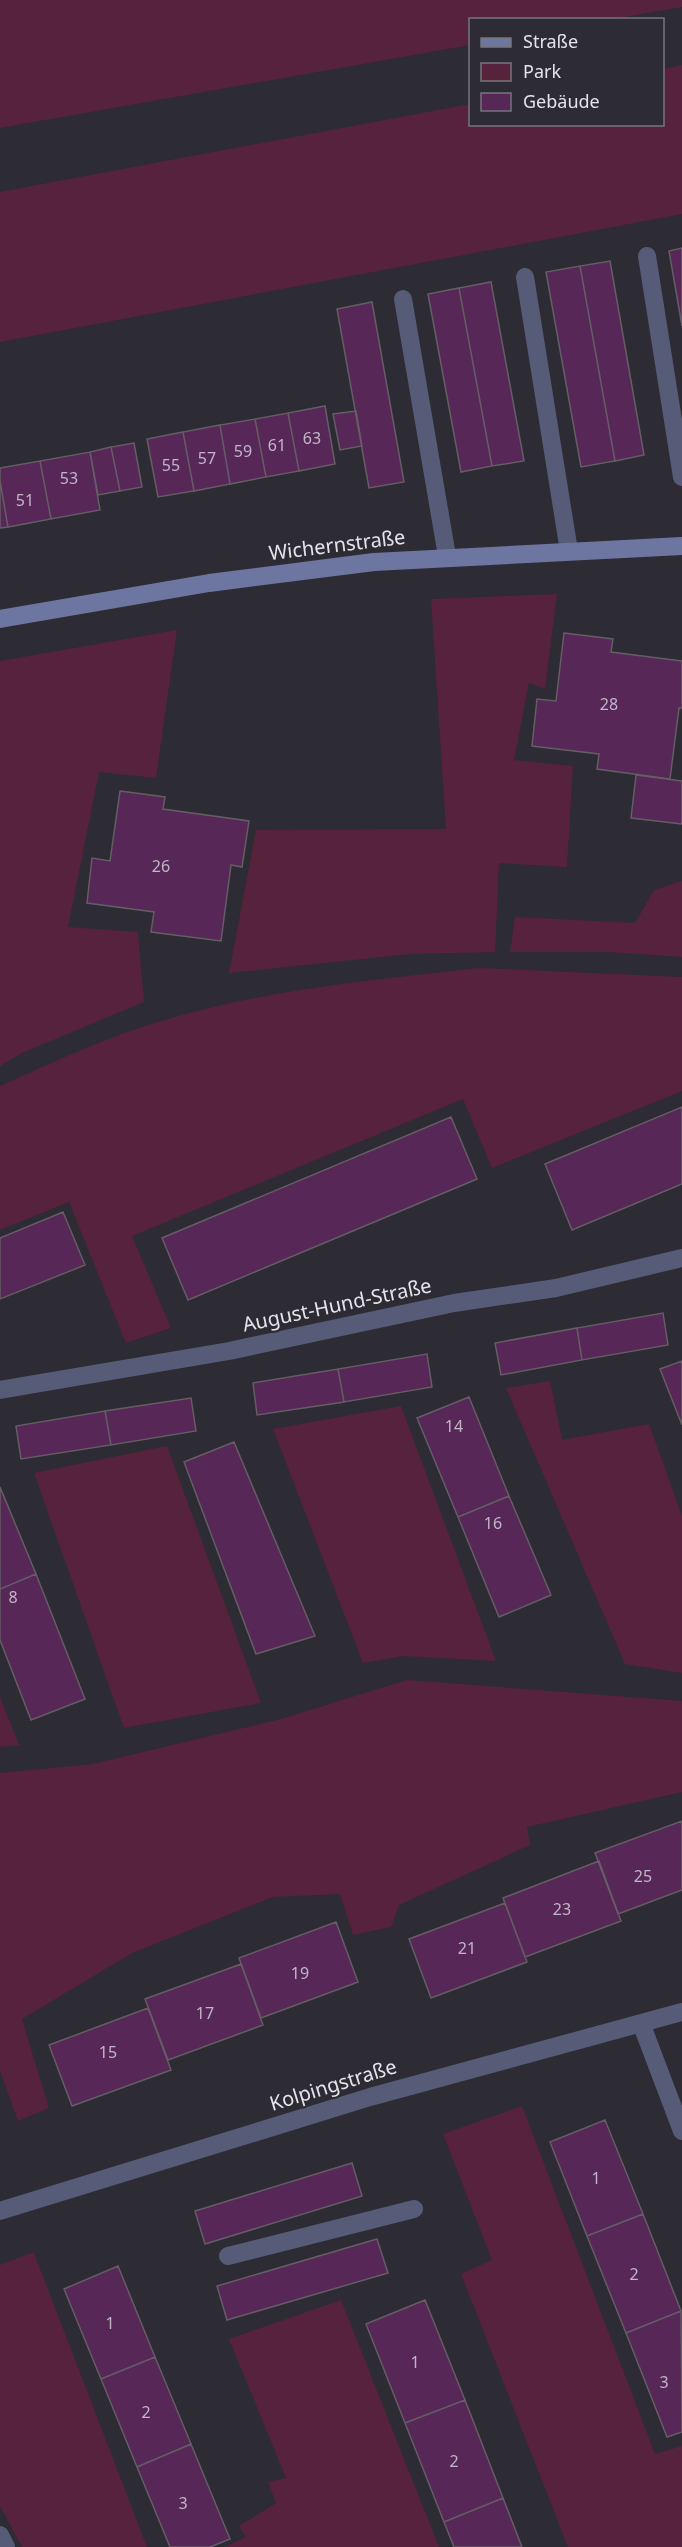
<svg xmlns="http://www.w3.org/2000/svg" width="682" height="2547" viewBox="0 0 682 2547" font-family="'Noto Sans',sans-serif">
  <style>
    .green { fill: #57223c }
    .building { fill: #562757; stroke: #655d65; stroke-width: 1.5 }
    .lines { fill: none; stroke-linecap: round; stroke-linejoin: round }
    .lane { stroke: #565c77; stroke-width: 18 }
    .street { stroke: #565c77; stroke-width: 18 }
    .secondary { stroke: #6d76a1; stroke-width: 18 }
    .labels { text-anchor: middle; stroke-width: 4.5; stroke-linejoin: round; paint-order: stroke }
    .number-label { font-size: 16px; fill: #c2b5c5 }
    .street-label { font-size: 20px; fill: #e6e4ea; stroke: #2d2b33 }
  </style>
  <rect width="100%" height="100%" fill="#2d2b33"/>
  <path class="green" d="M0 0H682V7L613 19 470 20V45L0 128Z
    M682 65V214L0 342V192L470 104V124H662L663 69Z
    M557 594 545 689 529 683 514 760 573 766 567 867 499 863 495 952 410 954 229 973 256 830 446 829 431 599Z
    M177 630 156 778 99 772 68 927 138 932 144 1002 22 1053 0 1066V661Z
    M682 881V957L608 952H510L515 917 635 923 654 890Z
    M479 968 682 977V1091L492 1168 463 1099 132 1236 171 1328 126 1343 69 1202 0 1230V1086C54 1062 108 1036 165 1020 267 989 374 980 479 968Z
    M550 1381 562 1440 649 1424 682 1516V1673L625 1664 506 1388Z
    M401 1406 496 1661 403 1656 363 1663 273 1429Z
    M167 1446 261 1703 124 1728 34 1473Z
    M407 1680 682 1701V1792L527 1827 530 1845 399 1905 391 1927 353 1935 340 1894 273 1897 132 1953 22 2019 49 2108 18 2121 0 2071V1773L93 1764 281 1719Z
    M0 1697 19 1745 0 1747Z
    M522 2106 655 2454 682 2446V2547H568L461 2274 492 2260 443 2134Z
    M34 2252V2253L147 2547H22L0 2506V2265Z
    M341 2300 439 2547H225L246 2537 239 2526 276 2503 268 2482 286 2478 229 2339Z"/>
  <path class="building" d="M682 248V326L669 251Z
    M610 261 644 455 615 461 580 266Z
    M580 266 615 461 581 467 546 272Z
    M491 282 524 461 492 466 459 288Z
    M459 288 492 466 461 472 428 294Z
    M372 302 404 482 369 488 337 309Z
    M325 406 335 464 299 471 288 413Z
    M356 411 362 446 340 450 333 414Z
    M288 413 299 471 266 477 255 419Z
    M255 419 266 477 230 484 220 425Z
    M220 425 230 484 194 491 183 432Z
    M183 432 194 491 158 497 147 439Z
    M134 443 142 487 120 491 111 447Z
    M111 447 120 491 98 495 90 452Z
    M90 452 100 510 51 519 40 461Z
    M40 461 51 519 8 527 0 481V468Z
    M0 481 8 527 0 528Z
    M564 633 613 639 611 652 682 661V708H679L670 779 597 769 599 754 532 746 537 699 556 701Z
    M636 775 682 781V824L631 818Z
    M120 791 165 797 163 809 249 821 242 867 231 865 221 941 151 932 154 912 87 903 92 858 110 861Z
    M682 1107V1184L572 1230 545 1164Z
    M451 1117 477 1179 188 1300 162 1238Z
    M63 1212 85 1265 0 1299V1238Z
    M663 1313 668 1345 582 1360 577 1328Z
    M577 1328 582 1360 501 1375 495 1343Z
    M427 1354 432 1387 344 1402 338 1369Z
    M682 1361V1425L660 1369Z
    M338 1369 344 1402 257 1415 253 1383Z
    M469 1397 509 1496 458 1517 417 1418Z
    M191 1398 196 1431 111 1445 105 1411Z
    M105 1411 111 1445 21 1459 16 1426Z
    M234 1442 315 1636 256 1654 184 1462Z
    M0 1487 36 1574 0 1589Z
    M509 1496 551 1595 499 1617 458 1517Z
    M36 1574 85 1699 31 1720 0 1640V1589Z
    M682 1821V1890L618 1914 595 1853Z
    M599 1861 621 1921 525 1957 503 1898Z
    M505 1903 527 1962 431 1998 409 1939Z
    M336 1922 358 1982 261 2018 239 1958Z
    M241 1964 263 2025 168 2060 145 1999Z
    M148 2008 171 2070 72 2106 49 2045Z
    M605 2120 643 2214 587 2236 550 2142Z
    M352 2163 362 2196 205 2244 195 2211Z
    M643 2214 681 2311 626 2333 587 2236Z
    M377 2239 388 2273 227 2320 217 2286Z
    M118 2266 155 2357 101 2379 64 2289Z
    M425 2300 465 2400 405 2423 366 2324Z
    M681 2311 682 2432 667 2437 626 2333Z
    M155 2357 191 2444 137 2467 101 2379Z
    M465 2400 503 2498 444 2522 405 2423Z
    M191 2444 230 2539 210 2547H170L137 2467Z
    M503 2498 522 2547H454L444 2522Z"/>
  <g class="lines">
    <path class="lane" d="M647 256 682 477
      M525 277 569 551
      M403 299 447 556
      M228 2256 414 2209
      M0 2535 6 2547"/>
    <path class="street" d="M0 1390 229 1351 454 1303 556 1288 682 1258
      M641 2023 682 2131
      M0 2211 370 2097 682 2012"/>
    <path class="secondary" d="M0 619 209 583 374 562 682 546"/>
  </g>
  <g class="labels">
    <g class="number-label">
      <text x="312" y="444">63</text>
      <text x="277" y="451">61</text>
      <text x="243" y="457">59</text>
      <text x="207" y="464">57</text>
      <text x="171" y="471">55</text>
      <text x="69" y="484">53</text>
      <text x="25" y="506">51</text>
      <text x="609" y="710">28</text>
      <text x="161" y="872">26</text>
      <text x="454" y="1432">14</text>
      <text x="493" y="1529">16</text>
      <text x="13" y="1603">8</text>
      <text x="643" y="1882">25</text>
      <text x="562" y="1915">23</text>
      <text x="467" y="1954">21</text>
      <text x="300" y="1979">19</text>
      <text x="205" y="2019">17</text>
      <text x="108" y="2058">15</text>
      <text x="596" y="2184">1</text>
      <text x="634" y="2280">2</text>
      <text x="110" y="2329">1</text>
      <text x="415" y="2368">1</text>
      <text x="664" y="2388">3</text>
      <text x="146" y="2418">2</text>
      <text x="454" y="2467">2</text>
      <text x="183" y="2509">3</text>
    </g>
    <g class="street-label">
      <text transform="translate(337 545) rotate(-7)" y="7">Wichernstraße</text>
      <text transform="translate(337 1305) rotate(-12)" y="7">August-Hund-Straße</text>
      <text transform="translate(333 2085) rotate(-17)" y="7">Kolpingstraße</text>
    </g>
  </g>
  <rect x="469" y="18" width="195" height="108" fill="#2d2b33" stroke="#77757c" stroke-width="1.5"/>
  <rect x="481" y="38" width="30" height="9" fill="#6d76a1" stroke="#77757c" stroke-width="1.5"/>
  <text x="523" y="48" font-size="18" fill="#e6e4ea">Straße</text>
  <rect x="481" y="63" width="30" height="18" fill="#57223c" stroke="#77757c" stroke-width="1.5"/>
  <text x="523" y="78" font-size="18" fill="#e6e4ea">Park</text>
  <rect x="481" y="93" width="30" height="18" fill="#562757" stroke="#77757c" stroke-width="1.5"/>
  <text x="523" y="108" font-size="18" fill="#e6e4ea">Gebäude</text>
</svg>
